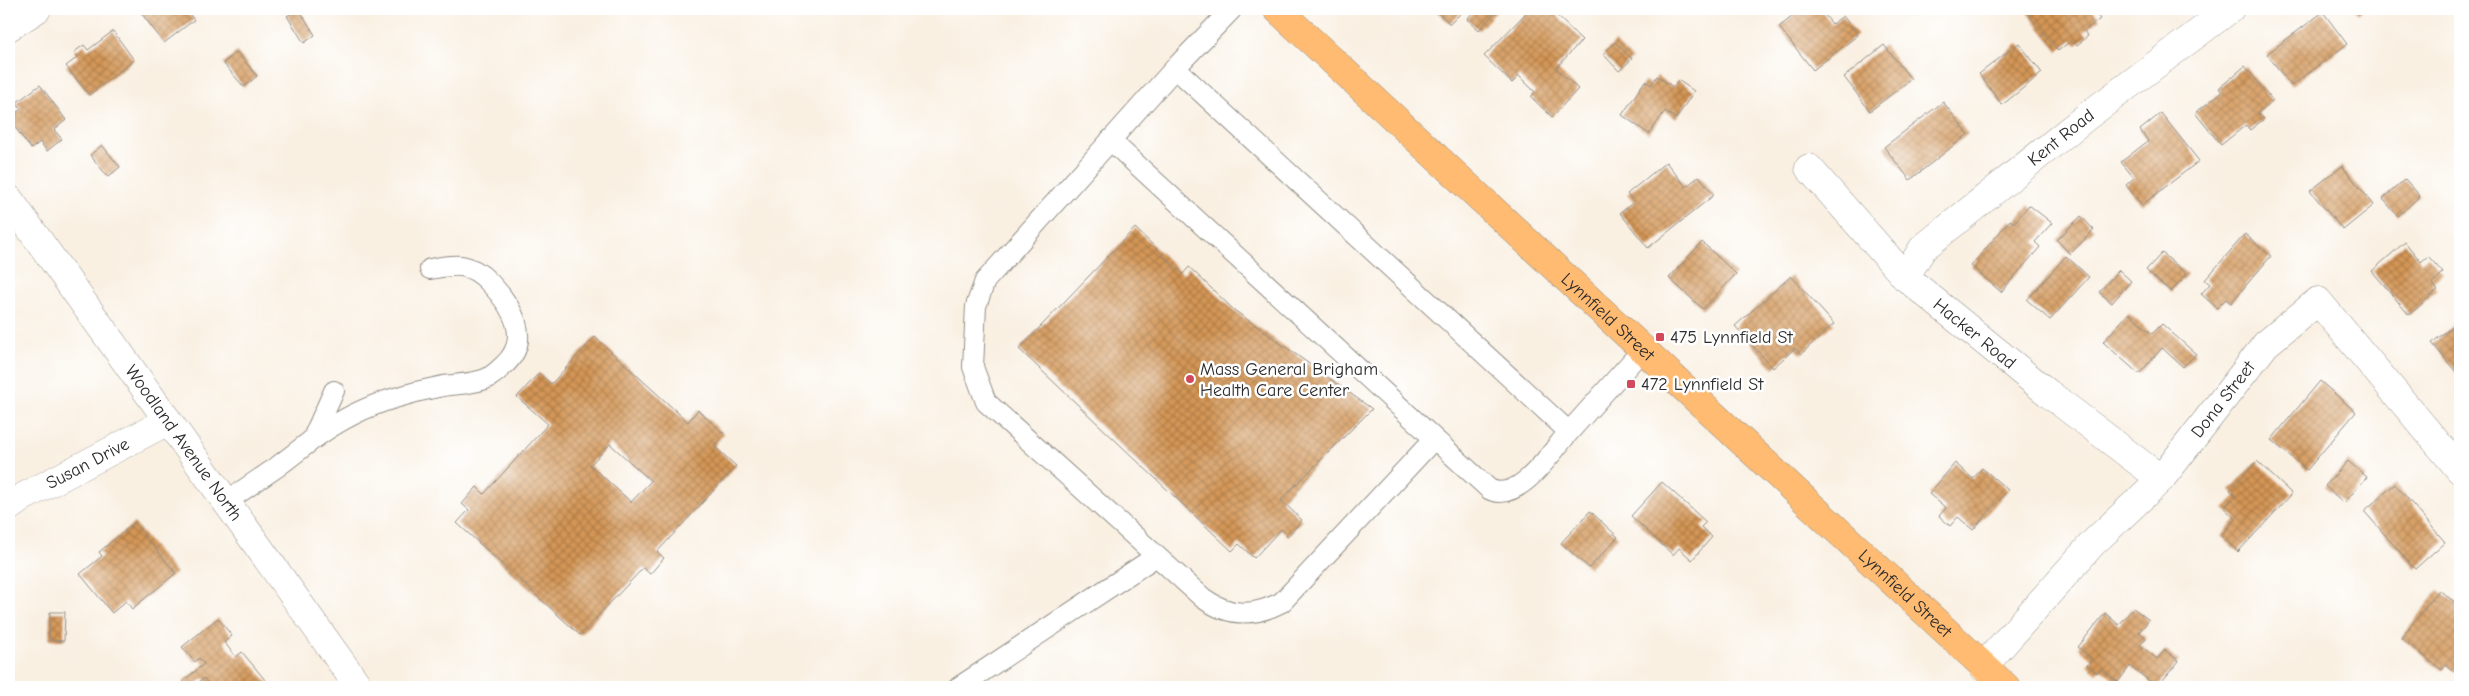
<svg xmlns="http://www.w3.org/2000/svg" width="2469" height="696" viewBox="0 0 2469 696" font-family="'Comic Neue',sans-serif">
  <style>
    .building { fill: url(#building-cross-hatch); fill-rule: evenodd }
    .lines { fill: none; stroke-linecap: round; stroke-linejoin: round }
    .lane-casing { stroke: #928e86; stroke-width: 22 }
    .street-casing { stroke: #928e86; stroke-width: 29 }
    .primary-casing { stroke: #928e86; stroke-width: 29 }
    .lane { stroke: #fff; stroke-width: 20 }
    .street { stroke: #fff; stroke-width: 28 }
    .primary { stroke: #ffbb71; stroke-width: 28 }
    .poi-dot { fill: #d1495b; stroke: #fff; stroke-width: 2 }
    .labels { text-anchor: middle; stroke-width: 5; stroke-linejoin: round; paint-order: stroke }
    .street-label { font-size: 18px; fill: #2b2b2b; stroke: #fff }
    .poi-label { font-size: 18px; fill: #2b2b2b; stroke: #fff; text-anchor: start }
  </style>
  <defs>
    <pattern id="building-cross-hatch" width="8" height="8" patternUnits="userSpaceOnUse" patternTransform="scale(1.25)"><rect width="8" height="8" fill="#d49656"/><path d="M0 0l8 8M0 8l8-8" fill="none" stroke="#ac7b47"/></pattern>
  </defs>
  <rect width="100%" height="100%" fill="#fff"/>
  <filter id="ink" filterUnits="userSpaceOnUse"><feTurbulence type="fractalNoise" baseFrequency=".02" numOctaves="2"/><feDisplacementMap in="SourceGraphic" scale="10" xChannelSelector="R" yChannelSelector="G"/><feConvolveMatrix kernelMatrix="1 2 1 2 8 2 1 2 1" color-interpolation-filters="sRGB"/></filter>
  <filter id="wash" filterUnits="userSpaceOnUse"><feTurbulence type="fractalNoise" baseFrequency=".0096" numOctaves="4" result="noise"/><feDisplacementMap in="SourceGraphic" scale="20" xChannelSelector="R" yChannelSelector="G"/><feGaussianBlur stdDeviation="1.12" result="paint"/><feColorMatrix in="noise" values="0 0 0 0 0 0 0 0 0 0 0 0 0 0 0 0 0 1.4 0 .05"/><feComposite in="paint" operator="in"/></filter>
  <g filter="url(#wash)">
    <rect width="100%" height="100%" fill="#f9f0e2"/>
    <g id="blocks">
      <path class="building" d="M141 9H185L194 20 164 43 139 10Z
        M299 9 315 35 304 43 287 16Z
        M1434 9H1465L1450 24Z
        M1476 9H1499L1479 30 1467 19Z
        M1530 9H1550L1582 40 1556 68 1578 89 1552 117 1531 97 1535 92 1519 76 1512 83 1484 56Z
        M1802 9H1820L1832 24 1843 16 1858 35 1813 70 1779 27Z
        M2024 9H2092L2100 19 2084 31 2088 36 2077 45 2072 40 2058 51Z
        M2354 9H2364L2358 14Z
        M2323 12 2347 44 2291 86 2267 54Z
        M113 31 134 60 89 95 66 66 78 57 74 52 84 45 88 50Z
        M1615 42 1632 59 1619 71 1603 54Z
        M2019 43 2042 73 2002 105 1979 74Z
        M1884 45 1911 79 1870 111 1844 77Z
        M237 52 257 76 244 87 223 63Z
        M2245 66 2273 101 2258 113 2264 119 2250 130 2246 125 2221 145 2195 113 2222 92 2219 88Z
        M1657 76 1673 87 1678 80 1694 91 1676 119 1665 111 1649 134 1622 115 1645 81 1651 85Z
        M40 85 66 120 54 130 62 139 47 151 40 142 31 149 9 119 21 109 16 103Z
        M1943 102 1968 134 1910 180 1884 147Z
        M2161 113 2199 161 2142 205 2126 185 2134 178 2121 162 2148 141 2140 130Z
        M102 145 120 167 108 177 90 155Z
        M1666 162 1686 187 1699 176 1714 195 1648 248 1620 213 1634 202 1627 194Z
        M2342 166 2374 205 2343 230 2310 191Z
        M2405 179 2420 196 2398 216 2383 199Z
        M2029 205 2052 223 2035 242 2040 247 2001 292 1971 266 2010 220 2014 223Z
        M2081 216 2094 230 2070 254 2057 240Z
        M1135 228 1183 274 1189 267 1234 310 1372 409 1281 500 1302 520 1288 536 1281 529 1254 558 1239 544 1232 551 1019 349Z
        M2245 234 2271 256 2231 303 2226 299 2217 308 2201 294 2210 284 2205 280Z
        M1702 242 1736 274 1703 309 1669 278Z
        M2405 242 2421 262 2428 256 2443 273 2432 283 2438 290 2409 315 2372 271Z
        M2162 253 2187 274 2171 292 2146 270Z
        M2066 256 2089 277 2050 320 2027 300Z
        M2119 270 2131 281 2112 303 2099 292Z
        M1791 276 1834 324 1801 354 1795 348 1773 368 1735 326Z
        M2129 313 2152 334 2162 324 2196 354 2183 367 2162 348 2139 374 2103 342Z
        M2460 320V377L2432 343Z
        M595 337 688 422 698 410 724 434 714 446 736 466 657 552 664 558 650 574 643 568 580 635 457 523 469 510 462 504 477 487 484 494 548 424 517 397 539 373 551 384ZM610 444 651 481 631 502 590 465Z
        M2320 381 2356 412 2307 470 2271 440Z
        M2257 461 2292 494 2238 552 2221 536 2236 519 2224 508 2236 496 2230 490Z
        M2348 461 2367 477 2344 503 2325 486Z
        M1955 463 1973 479 1982 468 2008 490 1973 530 1958 517 1950 526 1939 516 1946 508 1929 494Z
        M1662 482 1706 522 1701 527 1712 537 1692 560 1679 548 1673 555 1631 516Z
        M2395 484 2445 542 2415 569 2364 511Z
        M1590 511 1618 537 1589 568 1561 543Z
        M134 523 176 573 132 609 126 601 112 613 80 574 102 556 99 552Z
        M2439 590 2460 606V676L2446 665 2442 670 2401 638Z
        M2133 608 2149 620 2139 632 2146 638 2140 645 2157 659 2165 650 2179 661 2157 687 2130 666 2118 682 2101 669 2097 673 2087 665 2092 659 2078 647 2105 613 2119 625Z
        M50 612H65L64 641 49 640Z
        M218 618 232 636 224 642 236 657 242 652 271 687H211L204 678 193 687H188L183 681 204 664 199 658 195 662 182 647Z"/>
    </g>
  </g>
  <g filter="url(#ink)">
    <use href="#blocks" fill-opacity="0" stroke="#928e86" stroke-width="1"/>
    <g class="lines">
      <g class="lane-casing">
        <path id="lane" d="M1232 9 1175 68 1569 432 1643 349
          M1175 68 985 281 976 306 973 367 986 402 1203 598C1229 617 1254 617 1282 602L1434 439
          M1110 140 1489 489C1518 505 1552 451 1569 432
          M312 440C338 421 364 407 395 398 411 393 427 389 443 386 457 384 475 384 488 378 493 375 499 370 503 366 534 339 511 305 489 282 470 262 456 264 430 269
          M227 501 277 467 312 440 334 391
          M959 687 1155 557"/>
      </g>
      <g class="street-casing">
        <g id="street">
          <path d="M9 27 37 9"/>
          <path id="s1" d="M1809 168 1905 277 2048 393 2161 479"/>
          <path id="s2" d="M9 199 359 687"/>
          <path id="s3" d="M1905 277 1923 248 2086 117 2230 9"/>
          <path id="s4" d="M9 507 23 497 168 421"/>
          <path id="s5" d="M1983 667 2092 544 2161 479 2266 344 2318 301 2460 470"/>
        </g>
      </g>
      <g class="primary-casing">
        <g id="primary">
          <path id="s6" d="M1277 9 2006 687"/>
        </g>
      </g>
      <use href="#lane" class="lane"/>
      <use href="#street" class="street"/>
      <use href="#primary" class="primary"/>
    </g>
  </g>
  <g class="poi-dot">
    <rect x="1655" y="332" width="10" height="10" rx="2.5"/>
    <circle cx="1190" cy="379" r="5"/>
    <rect x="1626" y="379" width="10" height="10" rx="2.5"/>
  </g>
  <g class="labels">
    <g class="street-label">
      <text dy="6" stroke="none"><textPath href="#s3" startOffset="211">Kent Road</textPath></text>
      <text dy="6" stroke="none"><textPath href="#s6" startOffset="452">Lynnfield Street</textPath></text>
      <text dy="6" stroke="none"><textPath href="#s1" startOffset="235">Hacker Road</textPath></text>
      <text dy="6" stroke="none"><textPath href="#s5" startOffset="360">Dona Street</textPath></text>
      <text dy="6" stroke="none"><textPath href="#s2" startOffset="300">Woodland Avenue North</textPath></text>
      <text dy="6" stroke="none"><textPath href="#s4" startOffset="90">Susan Drive</textPath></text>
      <text dy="6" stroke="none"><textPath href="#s6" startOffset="858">Lynnfield Street</textPath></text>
    </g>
    <g class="poi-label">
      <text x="1670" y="343">475 Lynnfield St</text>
      <text x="1200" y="375">Mass General Brigham<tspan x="1200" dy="21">Health Care Center</tspan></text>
      <text x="1641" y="390">472 Lynnfield St</text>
    </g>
  </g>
  <rect width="2469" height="696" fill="none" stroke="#fff" stroke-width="30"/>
</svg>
